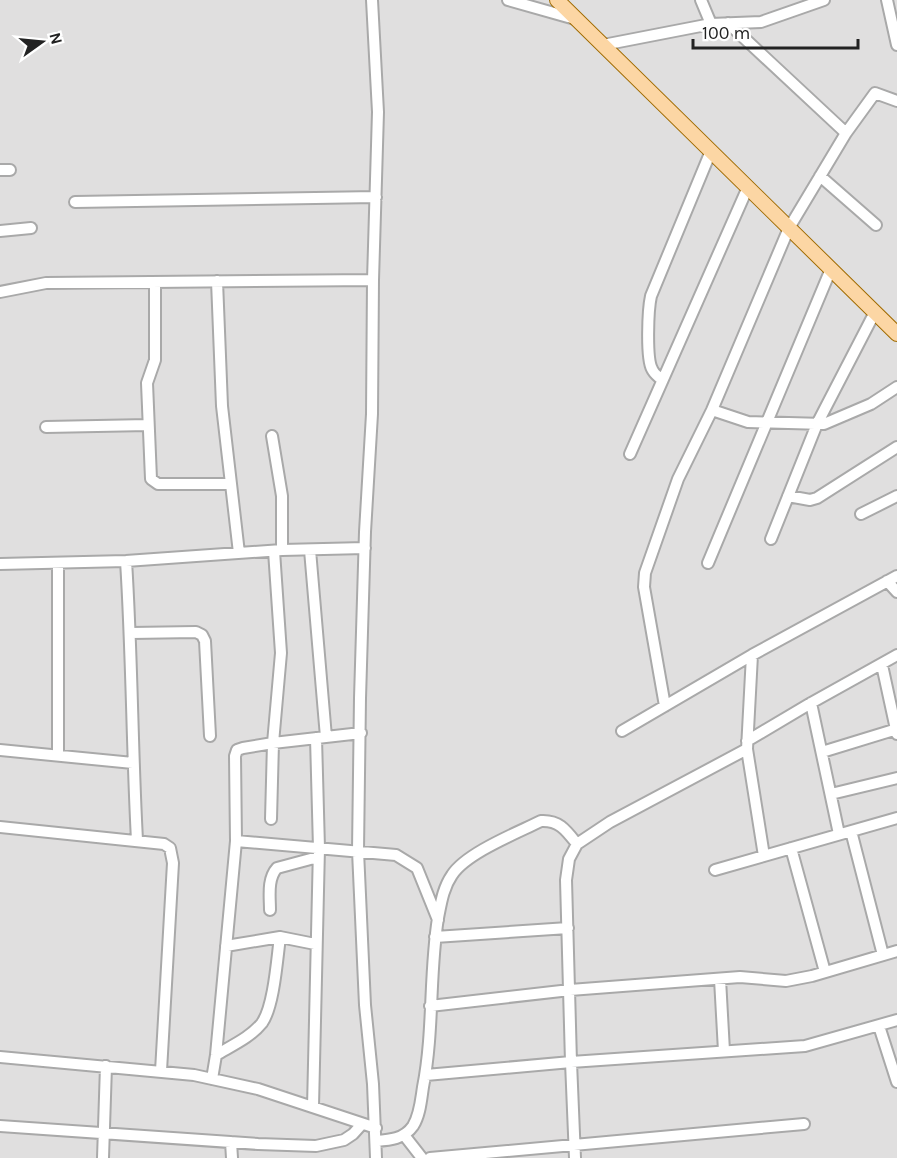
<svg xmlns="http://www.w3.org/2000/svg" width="897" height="1158" viewBox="0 0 897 1158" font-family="Karla,sans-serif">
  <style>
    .residential { fill: #e0dfdf }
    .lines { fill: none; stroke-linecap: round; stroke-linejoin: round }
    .minor-casing { stroke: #a9a9a9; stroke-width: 14 }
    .major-casing { stroke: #a06b00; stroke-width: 16 }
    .minor { stroke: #fff; stroke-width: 10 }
    .major { stroke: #fcd6a4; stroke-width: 14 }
  </style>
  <rect width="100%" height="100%" fill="#f2efe9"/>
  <path class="residential" d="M0 0H897V1158H0Z"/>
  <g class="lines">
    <g class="minor-casing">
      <path id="minor" d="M372 0 378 112 373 280 372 414 365 532 360 698 358 851 365 1005 373 1084 376 1158
        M508 0 575 19
        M887 0 897 45
        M728 23 846 133 875 93 897 101
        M711 24 761 22 824 0
        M603 45 711 24 701 0
        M0 170H10
        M820 176 876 225
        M75 202 376 197
        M0 231 31 228
        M217 281 222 406 239 553
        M155 282V360L147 383 151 479 158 484H231
        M0 292 46 283 373 280
        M662 380C659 377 654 374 652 369 646 358 648 309 651 296L711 151
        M712 410 748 422 824 424 871 404 897 387
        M46 427 148 425
        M272 436 282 496V550
        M630 454 748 187
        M788 496 810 500 817 498 897 447
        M861 514 897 496
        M771 539 817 424 875 312
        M310 550 326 737
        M126 561C132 654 132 747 137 840
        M58 563V754
        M708 563 831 269
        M0 564 126 561 282 550 365 548
        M887 581 897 592
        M131 633 196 632 202 635 205 641 210 736
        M882 665 897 734
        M811 703 839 834
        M665 706 644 587 645 573 678 479 712 410 789 228 846 133
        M622 731 752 655 897 576
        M747 741 811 703 897 655
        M747 749 764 856
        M0 750 133 763
        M822 752 897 729
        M831 794 897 778
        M271 819 273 743 281 653 274 551
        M0 827 164 844 170 848 173 863 161 1071
        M851 831 883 955
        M236 841 396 855 417 868 438 920
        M791 848 825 972
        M715 870 897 818
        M270 910C270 897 267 879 277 868L318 857
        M435 937 568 928
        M226 946 280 937 315 944
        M720 979 724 1051
        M430 1006 570 990 740 977 786 981 812 976 897 951
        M879 1026 897 1082
        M216 1055C231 1046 251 1037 262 1023 274 1006 277 959 280 937
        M0 1057 194 1075 258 1089 376 1128
        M426 1075 571 1062 566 880 569 859 577 844
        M212 1079 216 1055 236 841 235 756 237 750 243 748 273 743 361 733
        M313 1107 319 848 316 738
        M0 1126 258 1144 316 1146 344 1140 353 1134 362 1124
        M404 1135 422 1158
        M376 1141C390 1140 404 1139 413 1126 420 1115 421 1100 423 1087 434 1031 429 974 438 918 441 903 443 888 452 875 466 853 517 833 541 821 559 820 566 830 577 844L610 822 747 749 752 655
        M231 1142 232 1158
        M103 1158 106 1066
        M430 1158 804 1124
        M575 1158 571 1062 805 1046 897 1020"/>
    </g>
    <g class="major-casing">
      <path id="major" d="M557 0 897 334"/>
    </g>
    <use href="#minor" class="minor"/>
    <use href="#major" class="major"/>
  </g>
  <g transform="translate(42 42) rotate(75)" stroke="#ffffff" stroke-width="4.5" paint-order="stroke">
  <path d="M0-4.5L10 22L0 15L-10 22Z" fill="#222222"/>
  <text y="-9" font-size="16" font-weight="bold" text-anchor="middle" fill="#222222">N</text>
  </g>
  <path d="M693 39v9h165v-9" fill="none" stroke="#222222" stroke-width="3"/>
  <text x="702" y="39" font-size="18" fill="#222222" stroke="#ffffff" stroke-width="4.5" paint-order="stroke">100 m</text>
</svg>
